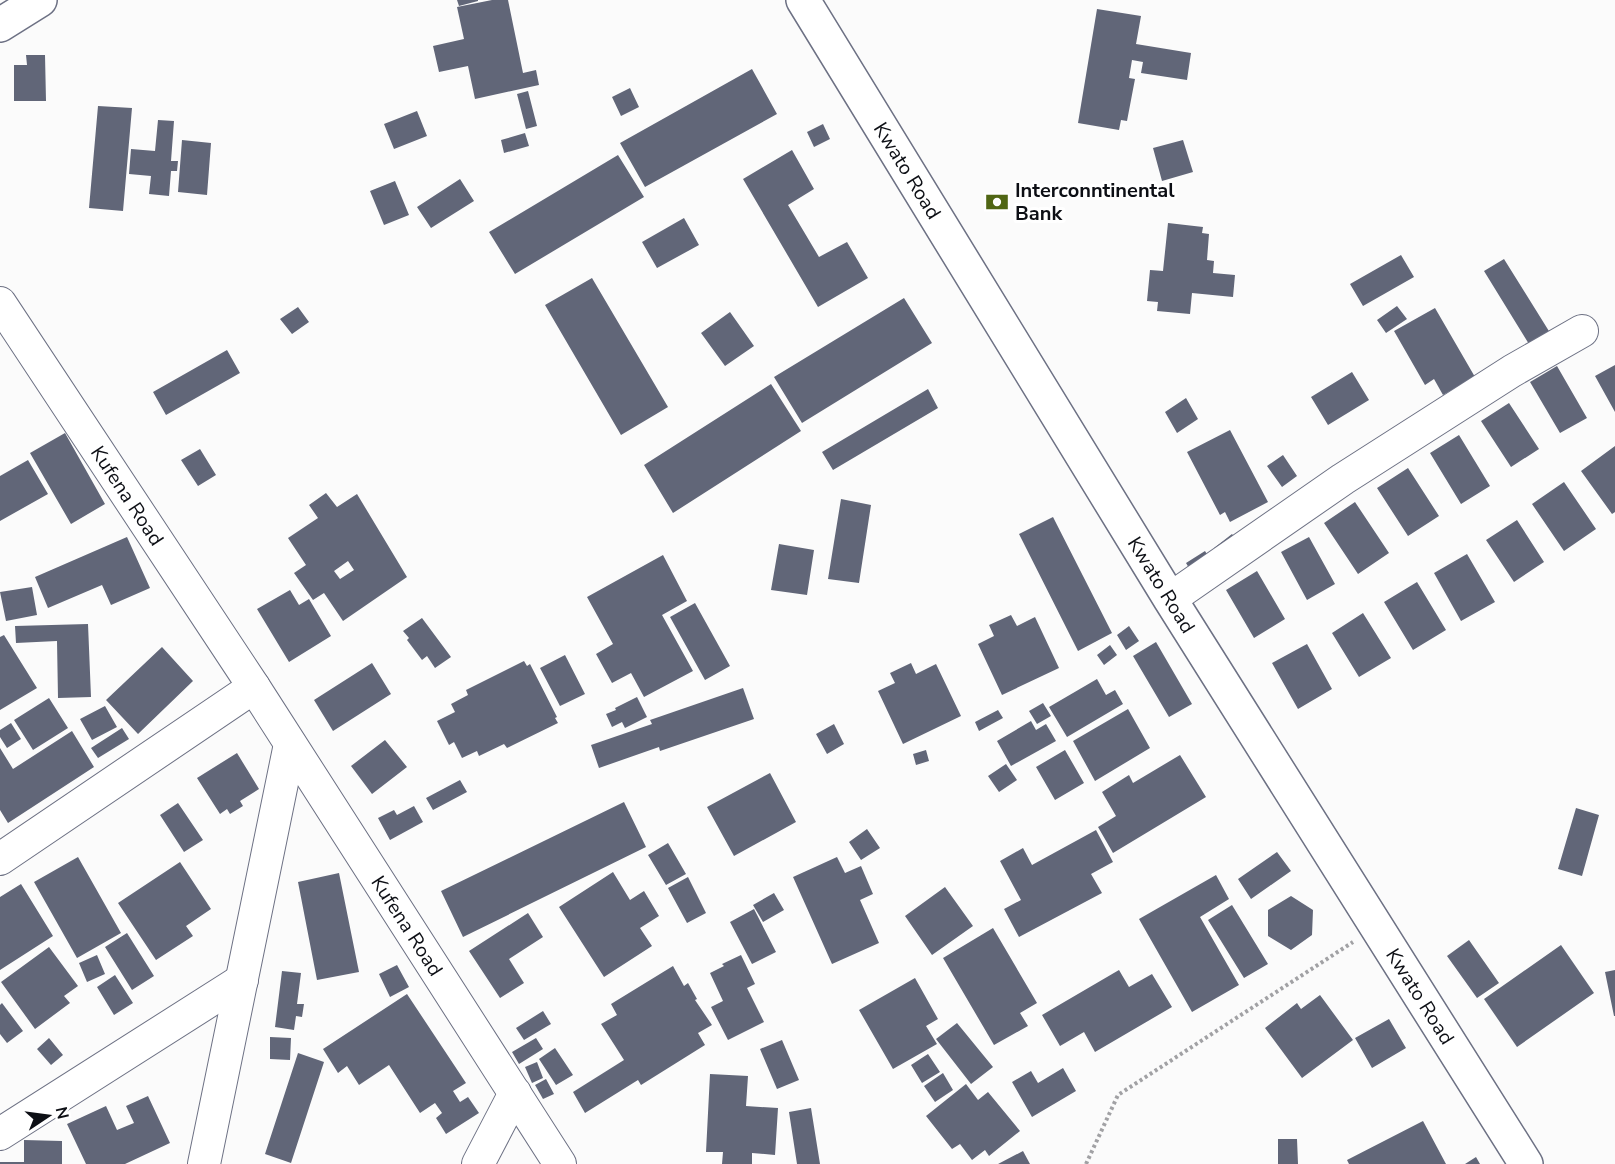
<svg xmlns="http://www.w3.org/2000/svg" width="1615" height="1164" viewBox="0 0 1615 1164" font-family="'Nunito Sans',sans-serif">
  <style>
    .building { fill: #616678; fill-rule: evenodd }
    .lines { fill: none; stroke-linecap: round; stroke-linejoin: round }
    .street-casing { stroke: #6d7184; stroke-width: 34 }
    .secondary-casing { stroke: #6d7184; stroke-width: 36 }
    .path { stroke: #a1a1a4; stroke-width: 4; stroke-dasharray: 3 3; stroke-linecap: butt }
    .street { stroke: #fff; stroke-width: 32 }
    .secondary { stroke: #fff; stroke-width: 33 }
    .labels { text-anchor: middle; stroke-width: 6; stroke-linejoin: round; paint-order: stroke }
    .street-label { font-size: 20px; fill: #0d0f15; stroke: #fff }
    .poi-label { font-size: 20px; font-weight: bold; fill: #0d0f15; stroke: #fff; text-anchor: start }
  </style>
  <rect width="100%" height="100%" fill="#fbfbfb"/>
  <path class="building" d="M457 0H478V1L459 6Z
    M492 0H508L523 73 536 70 539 85 475 99 468 66 439 72 433 46 464 39 457 7Z
    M1097 9 1141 16 1136 44 1191 53 1187 80 1141 73 1143 62 1132 60 1129 78 1135 79 1127 121 1121 120 1119 130 1078 123Z
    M26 55H45L46 101H14V65H27Z
    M752 69 777 114 645 187 620 143Z
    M630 88 639 107 621 116 612 97Z
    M528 91 537 126 526 129 517 94Z
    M98 106 132 108 123 211 89 208Z
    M417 111 427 136 394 149 384 124Z
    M158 120 174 121 171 161H178L177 171H171L169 196 149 194 151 176 129 174 131 149 155 151Z
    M823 124 830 139 814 147 807 132Z
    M525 133 529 146 504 153 501 140Z
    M182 140 211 143 207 195 178 192Z
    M1183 140 1193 172 1162 181 1153 148Z
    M792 150 814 189 788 205 819 257 847 242 868 278 818 307 743 179Z
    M618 155 644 197 515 274 489 232Z
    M460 179 474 201 431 228 417 207Z
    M395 181 409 215 384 225 370 191Z
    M684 218 699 245 657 268 642 242Z
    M1168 223 1203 227 1202 233 1209 234 1207 260 1214 261 1213 273 1235 275 1233 297 1192 293 1190 314 1157 311 1158 302 1147 301 1150 270 1163 271Z
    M1401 255 1414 277 1363 306 1350 284Z
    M1504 259 1552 336 1532 349 1484 271Z
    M592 278 668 407 621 435 545 305Z
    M904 298 932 343 802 423 774 377Z
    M1397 306 1407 319 1386 333 1377 320Z
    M298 307 309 322 292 334 280 319Z
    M1435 308 1475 377 1443 395 1434 379 1425 385 1394 331Z
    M730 312 754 346 725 366 701 333Z
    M227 350 240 373 166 415 153 392Z
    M1615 365V412L1595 376Z
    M1557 366 1587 418 1560 433 1530 382Z
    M1352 372 1369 400 1328 425 1311 397Z
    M771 384 801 431 673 513 644 465Z
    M928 389 938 408 833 470 822 452Z
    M1186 398 1198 419 1177 433 1165 412Z
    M1509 403 1539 449 1511 467 1481 421Z
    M1230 430 1268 502 1230 522 1225 512 1220 515 1187 452Z
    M65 433 105 504 71 524 30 453Z
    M1459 435 1490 486 1461 504 1430 453Z
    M1615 446V512L1612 514 1581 471Z
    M200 449 216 475 198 486 181 460Z
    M1283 455 1297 476 1282 487 1267 466Z
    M28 460 48 494 0 521V476Z
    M1408 468 1439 516 1408 536 1377 488Z
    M1564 482 1596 529 1564 551 1532 504Z
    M326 493 337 507 357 494 407 577 343 621 324 593 313 600 294 573 306 565 288 538 318 518 309 505ZM348 561 354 570 340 579 334 571Z
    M841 499 871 505 859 583 828 579Z
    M1355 502 1389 553 1358 574 1324 523Z
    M1053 517 1112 633 1078 651 1019 534Z
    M1517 520 1544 562 1514 582 1486 540Z
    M1232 534 1239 543 1220 556 1214 548Z
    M127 537 150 588 111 605 102 585 48 608 35 577Z
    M1309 537 1335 584 1307 600 1281 552Z
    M779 544 814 550 807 595 771 590Z
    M1205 551 1211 561 1192 573 1186 563Z
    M1467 554 1495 602 1461 621 1434 573Z
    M663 555 687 601 662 615 693 671 644 697 631 673 612 683 596 654 613 644 587 597Z
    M1257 571 1285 619 1254 638 1226 590Z
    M1417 582 1446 630 1413 650 1384 602Z
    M32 587 37 615 6 621 0 592Z
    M290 590 299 605 309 599 331 636 289 662 257 609Z
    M695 603 730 666 705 680 670 617Z
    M1363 613 1391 658 1359 677 1332 633Z
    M1011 615 1017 626 1035 617 1059 668 1002 695 978 644 994 636 989 625Z
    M422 618 451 657 435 668 427 656 422 660 407 640 409 638 403 631Z
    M88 624 91 697 58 698 57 641 16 643 15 626Z
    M1129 626 1139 641 1126 650 1117 635Z
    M4 635 37 688 0 710V637Z
    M1156 642 1192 704 1169 717 1133 656Z
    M1307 644 1332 689 1298 709 1272 663Z
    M1110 645 1117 655 1104 665 1097 655Z
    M162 647 193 681 138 734 106 700Z
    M565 655 585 694 560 706 540 668Z
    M524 661 527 666 530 664 557 717 555 718 558 723 507 748 504 744 479 756 477 751 462 758 454 742 449 745 437 721 455 712 451 704 468 695 466 690Z
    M372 663 391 694 333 731 314 700Z
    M911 663 916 674 936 664 961 716 903 744 878 691 895 683 890 673Z
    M1097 679 1106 695 1115 690 1123 704 1067 737 1049 707Z
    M743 688 754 719 660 751 659 747 599 768 591 745 652 724 650 720Z
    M637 697 647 717 625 728 622 722 612 727 606 714 616 710 615 708Z
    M49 698 68 728 33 750 14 720Z
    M1043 703 1051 716 1037 724 1029 711Z
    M105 706 117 727 92 740 80 719Z
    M1128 709 1150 748 1095 781 1073 741Z
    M998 710 1003 718 979 731 975 722Z
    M1031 721 1036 730 1046 724 1056 741 1011 766 997 741Z
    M11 723 21 739 7 748 0 737V730Z
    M834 724 844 744 827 754 816 734Z
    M122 728 129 739 98 758 91 748Z
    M72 731 94 767 8 823 0 810V748L13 769Z
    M385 740 407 767 372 794 351 766Z
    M926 750 929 761 916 765 913 754Z
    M1065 750 1084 783 1055 800 1036 767Z
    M237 753 259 789 240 801 243 806 230 814 227 809 220 814 197 778Z
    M1180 755 1206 797 1113 853 1098 827 1116 816 1102 792 1129 775 1133 783Z
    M1006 764 1017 780 999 792 988 776Z
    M770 773 796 822 734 856 707 807Z
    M460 780 467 792 433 810 426 798Z
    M624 802 646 847 463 937 441 891Z
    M178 803 203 840 184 852 160 815Z
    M414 806 423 822 390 840 378 818 394 810 397 815Z
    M1576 808 1599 815 1582 876 1558 869Z
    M867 829 880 848 861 860 849 842Z
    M1096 830 1113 862 1091 874 1102 893 1019 937 1004 909 1021 900 1000 861 1023 848 1032 865Z
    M668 843 686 874 666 885 648 855Z
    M1277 852 1291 871 1251 899 1238 879Z
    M78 857 121 933 77 958 34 882Z
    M837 857 845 873 861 866 873 894 860 900 879 943 832 964 793 877Z
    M180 862 211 909 186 926 193 936 156 960 118 903Z
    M613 872 630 900 644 891 659 916 640 928 652 946 604 977 559 907Z
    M339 873 359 972 317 980 298 882Z
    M1216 875 1229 899 1200 917 1239 985 1192 1012 1139 919Z
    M688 877 706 913 687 923 668 888Z
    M21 884 53 936 0 970V897Z
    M945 887 973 926 932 955 905 916Z
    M774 893 784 910 763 922 753 905Z
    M1291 896 1313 910 1312 935 1291 950 1268 936V910Z
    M1232 905 1268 964 1244 978 1208 920Z
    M754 909 776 952 752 964 730 922Z
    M528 913 543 937 509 959 524 983 500 998 469 951Z
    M993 928 1037 1003 1020 1013 1028 1026 994 1045 943 958Z
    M127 933 154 976 132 990 105 947Z
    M1469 940 1499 983 1477 998 1447 956Z
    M1561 945 1594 993 1517 1047 1484 999Z
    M49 947 78 986 64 996 70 1003 35 1029 1 982Z
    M97 955 105 974 87 982 79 963Z
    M741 955 755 984 747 988 764 1022 728 1040 711 1007 723 1001 710 973 724 966 722 964Z
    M397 965 409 987 390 997 379 974Z
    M673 966 684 986 688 983 697 999 695 1000 712 1025 698 1033 705 1045 641 1085 638 1080 585 1113 573 1092 624 1060 601 1024 617 1015 611 1004Z
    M1119 970 1129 987 1152 974 1172 1007 1095 1052 1084 1032 1060 1046 1042 1015Z
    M1615 970V1016H1614L1605 972Z
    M282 971 301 973 297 1004H304L302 1017 296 1016 294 1030 275 1027Z
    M115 975 133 1003 114 1015 97 987Z
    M915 978 938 1019 926 1026 937 1044 893 1069 859 1010Z
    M407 994 466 1083 453 1091 460 1102 468 1097 479 1113 446 1134 436 1118 442 1113 435 1103 420 1113 389 1065 359 1085 347 1066 338 1073 323 1049Z
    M1320 995 1353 1040 1302 1078 1265 1028 1297 1003 1301 1009Z
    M2 1003 23 1031 7 1043 0 1034V1005Z
    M543 1011 551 1024 524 1040 516 1028Z
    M1389 1019 1406 1048 1372 1068 1355 1038Z
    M957 1023 993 1067 971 1084 936 1039Z
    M270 1037 291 1038 290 1060 270 1059Z
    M49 1038 63 1055 51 1065 37 1049Z
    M536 1038 543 1049 519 1064 512 1052Z
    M782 1040 799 1080 777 1089 760 1049Z
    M555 1048 573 1075 556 1085 539 1059Z
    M298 1053 324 1062 291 1163 265 1154Z
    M928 1054 940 1072 922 1083 911 1065Z
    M537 1062 543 1078 532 1083 525 1067Z
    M1063 1068 1076 1091 1032 1117 1012 1082 1031 1071 1038 1083Z
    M943 1073 953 1090 935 1102 924 1086Z
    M710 1074 748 1076 746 1106 778 1108 775 1155 752 1153V1164H722L723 1152H706Z
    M546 1079 554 1094 543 1099 535 1085Z
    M966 1084 978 1100 988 1092 1020 1131 989 1156 985 1150 972 1160 960 1144 952 1149 926 1116Z
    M148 1096 170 1143 125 1164H86L67 1124 106 1106 117 1130 134 1123 126 1106Z
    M811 1108 820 1164H797L789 1112Z
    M1423 1121 1446 1164H1349L1347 1160Z
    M1278 1139H1297L1298 1164H1278Z
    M24 1140 62 1141V1164H0V1162H24Z
    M1023 1151 1030 1164H998Z
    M1476 1157 1480 1164H1465Z"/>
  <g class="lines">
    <g class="street-casing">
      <g id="street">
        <path id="s1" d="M0 303 254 687 560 1164"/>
        <path d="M1170 599 1343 479 1512 371 1582 331"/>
        <path d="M0 859 254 687"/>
        <path d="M0 1134 242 980"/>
        <path d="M204 1164 290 744"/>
        <path d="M478 1164 515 1093"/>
      </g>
    </g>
    <g class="secondary-casing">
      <g id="secondary">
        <path id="s2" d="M803 0 1170 599 1526 1164"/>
        <path d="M0 25 40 0"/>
      </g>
    </g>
    <path class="path" d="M1086 1164 1118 1095 1353 942"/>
    <use href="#street" class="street"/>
    <use href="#secondary" class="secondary"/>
  </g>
  <defs>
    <g id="bank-bare" transform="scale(1.8)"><path d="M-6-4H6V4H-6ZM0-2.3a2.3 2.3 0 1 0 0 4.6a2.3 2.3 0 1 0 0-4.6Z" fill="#506614" stroke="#fff" stroke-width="2.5" paint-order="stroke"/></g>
  </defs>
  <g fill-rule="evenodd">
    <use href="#bank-bare" x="997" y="202"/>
  </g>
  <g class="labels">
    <g class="street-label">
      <text dy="7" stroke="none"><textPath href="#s2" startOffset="200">Kwato Road</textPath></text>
      <text dy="7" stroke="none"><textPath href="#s1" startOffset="231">Kufena Road</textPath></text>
      <text dy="7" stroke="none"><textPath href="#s2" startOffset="686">Kwato Road</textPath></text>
      <text dy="7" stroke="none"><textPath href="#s1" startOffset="744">Kufena Road</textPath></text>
      <text dy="7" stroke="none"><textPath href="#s2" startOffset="1172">Kwato Road</textPath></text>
    </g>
    <g class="poi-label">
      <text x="1015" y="197">Interconntinental<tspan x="1015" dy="23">Bank</tspan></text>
    </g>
  </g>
  <g transform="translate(48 1116) rotate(77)" stroke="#ffffff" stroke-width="4.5" paint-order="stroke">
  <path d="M0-4.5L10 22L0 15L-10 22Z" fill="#0d0f15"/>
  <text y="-9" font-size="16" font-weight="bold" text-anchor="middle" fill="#0d0f15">N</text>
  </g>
</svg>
